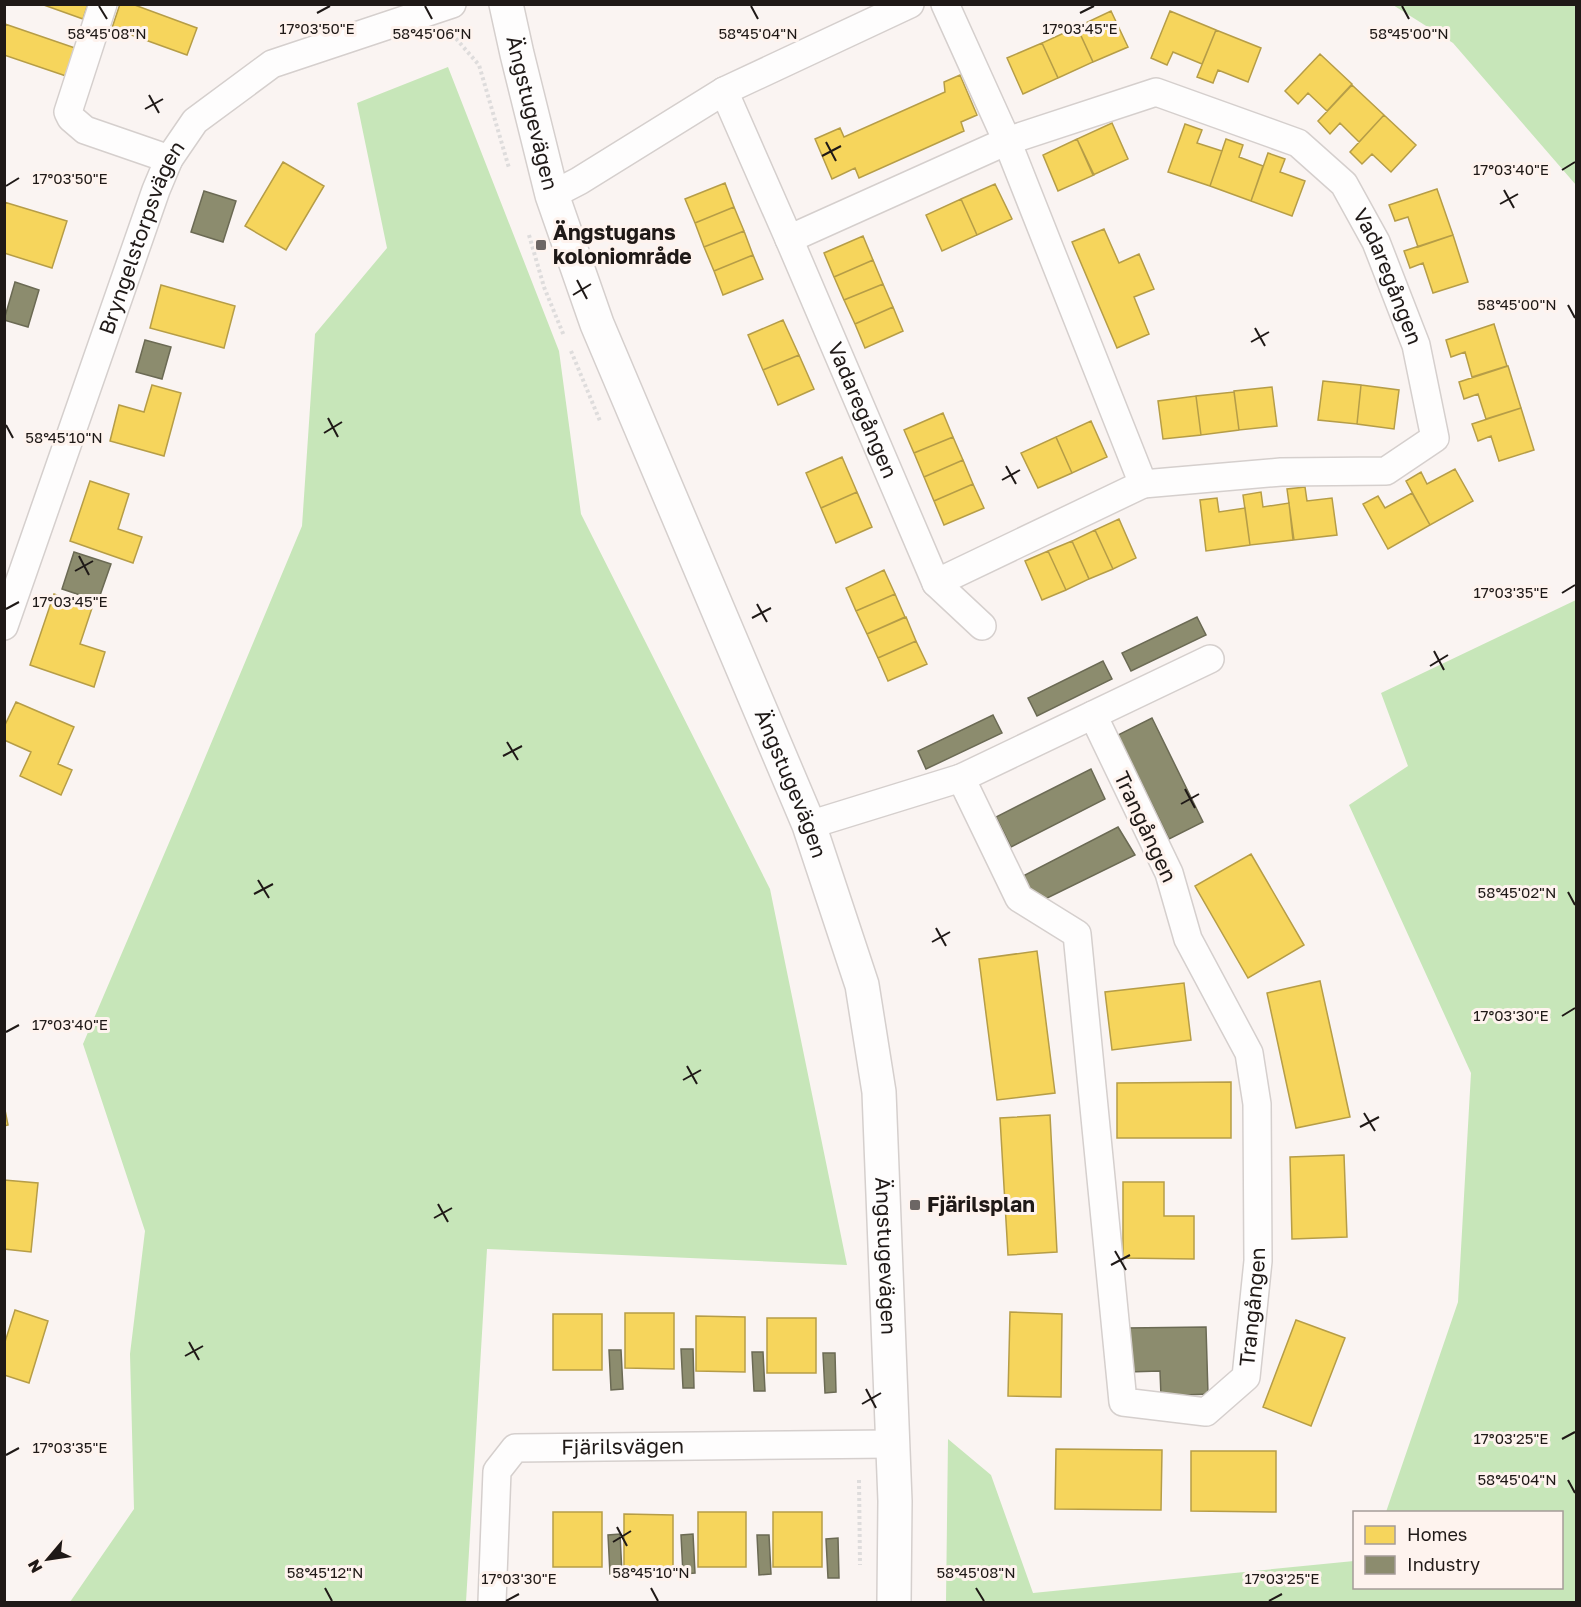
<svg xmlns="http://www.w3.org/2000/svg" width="1581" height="1607" viewBox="0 0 1581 1607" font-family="'Golos Text',sans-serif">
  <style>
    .forest { fill: #c7e6b9 }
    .homes { fill: #f6d55c; stroke: #b69d47; stroke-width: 1.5 }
    .industry { fill: #8c8c6e; stroke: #6b6a54; stroke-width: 1.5 }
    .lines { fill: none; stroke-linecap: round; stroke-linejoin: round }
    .minor-casing { stroke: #d5cfcd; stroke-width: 30 }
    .tertiary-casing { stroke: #d5cfcd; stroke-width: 36 }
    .path { stroke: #dedcdc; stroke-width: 4; stroke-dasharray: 3 3; stroke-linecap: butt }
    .minor { stroke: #fefdfd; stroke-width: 27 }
    .tertiary { stroke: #fefdfd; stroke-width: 33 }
    .ticks { fill: none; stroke: #1f1917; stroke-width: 2 }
    .poi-dot { fill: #6c6664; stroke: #fef3ee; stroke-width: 2 }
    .labels { text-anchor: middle; stroke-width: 6; stroke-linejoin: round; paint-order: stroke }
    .street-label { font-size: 21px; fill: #1f1917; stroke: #fef3ee }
    .poi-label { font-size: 21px; font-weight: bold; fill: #1f1917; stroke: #fef3ee; text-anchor: start }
    .ticks-label { font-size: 15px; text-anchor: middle; fill: #1f1917; stroke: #fef3ee; stroke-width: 6; stroke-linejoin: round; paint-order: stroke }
  </style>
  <rect width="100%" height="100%" fill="#faf4f2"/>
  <path class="forest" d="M1393 5H1576V185L1453 43Z
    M448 67 559 351 581 514 770 889 847 1265 487 1249 466 1602H70L134 1509 130 1354 145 1231 83 1044 189 796 302 526 315 334 387 248 357 103Z
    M1576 600V1602H946L948 1439 991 1475 1033 1593 1354 1561V1588H1562V1512H1386L1458 1302 1471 1073 1349 805 1408 766 1381 693Z"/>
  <path class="homes" d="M41 4H88L83 19Z
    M120 4H132L197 28 187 55 112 28Z
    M1111 11 1128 47 1093 62 1077 27Z
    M1170 11 1216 30 1202 64 1173 52 1167 65 1151 58Z
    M5 24 75 48 66 76 4 55Z
    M1077 27 1093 62 1058 78 1042 43Z
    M1216 30 1261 48 1248 82 1218 70 1213 83 1197 77Z
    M1042 43 1058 78 1023 94 1007 58Z
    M1320 54 1352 84 1327 111 1308 93 1298 104 1285 91Z
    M960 75 977 115 961 122 964 131 859 178 855 168 832 179 815 139 840 128 844 137 945 92 944 82Z
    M1352 85 1384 115 1359 142 1340 123 1330 134 1318 121Z
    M1384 115 1416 145 1391 172 1372 154 1362 164 1350 152Z
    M1112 123 1128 159 1093 175 1077 139Z
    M1185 124 1202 130 1197 143 1222 151 1210 186 1168 172Z
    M1077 139 1094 175 1058 191 1043 155Z
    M1226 139 1243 145 1239 157 1263 166 1251 201 1210 186Z
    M1268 153 1285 159 1280 172 1305 181 1292 216 1251 201Z
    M283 162 324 186 286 250 245 226Z
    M725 183 734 207 695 223 685 199Z
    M995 184 1012 219 977 235 961 199Z
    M1437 189 1453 235 1418 247 1408 217 1395 221 1389 205Z
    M961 199 977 235 942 251 926 215Z
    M4 202 67 221 52 268 4 253Z
    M734 207 744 231 704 247 695 223Z
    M1104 229 1119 263 1139 254 1154 289 1134 297 1149 334 1117 348 1072 242Z
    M744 231 753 255 714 271 704 247Z
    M1453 235 1468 282 1433 293 1423 263 1410 268 1404 251Z
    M863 236 873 260 834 277 824 253Z
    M753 255 763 279 723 295 714 271Z
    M873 260 883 284 844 300 834 277Z
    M883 284 893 307 855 324 844 300Z
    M161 285 235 306 224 348 150 328Z
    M893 307 903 331 865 348 855 324Z
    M783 320 799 355 763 370 748 335Z
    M1494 324 1507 366 1472 377 1465 352 1451 357 1446 340Z
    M799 355 814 389 778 405 763 370Z
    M1508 366 1521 408 1486 419 1478 394 1464 399 1459 382Z
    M1323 381 1361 385 1357 424 1318 420Z
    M152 385 181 393 164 456 110 441 119 405 144 412Z
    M1361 385 1399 390 1394 429 1357 424Z
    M1272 387 1277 426 1239 430 1234 391Z
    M1234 392 1239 430 1201 435 1196 396Z
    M1196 396 1201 435 1163 439 1158 401Z
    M1521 408 1534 450 1499 461 1491 436 1478 441 1472 424Z
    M943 413 953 437 914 453 904 430Z
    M1091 421 1107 457 1072 473 1056 437Z
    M953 437 963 460 924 477 914 453Z
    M1056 437 1072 473 1038 488 1021 453Z
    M842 457 857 492 821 508 806 473Z
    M963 460 973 484 934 501 924 477Z
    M1455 469 1473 501 1430 525 1406 481 1421 472 1427 484Z
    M90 481 129 494 118 529 142 537 133 563 70 541Z
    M973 484 984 508 944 525 934 501Z
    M1305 487 1307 501 1332 498 1337 535 1294 540 1287 489Z
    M857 492 872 527 836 543 821 508Z
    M1261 492 1263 507 1289 503 1293 540 1250 545 1243 495Z
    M1412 493 1430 525 1388 549 1363 504 1378 496 1385 508Z
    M1217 498 1219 512 1245 508 1250 545 1206 551 1200 500Z
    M1119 519 1136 558 1113 569 1095 530Z
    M1095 530 1113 569 1089 579 1072 541Z
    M1072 541 1089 579 1066 590 1048 551Z
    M1048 551 1066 590 1042 600 1025 561Z
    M884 570 895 594 856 611 846 588Z
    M54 594 92 608 80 644 105 652 94 687 30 665Z
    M895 594 905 617 867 634 856 611Z
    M906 617 916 641 878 658 867 634Z
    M916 641 927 664 888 681 878 658Z
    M16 702 74 727 58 764 72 770 61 795 20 776 31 752 4 740V727Z
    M1251 854 1304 945 1248 978 1195 886Z
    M1037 951 1055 1093 997 1100 979 959Z
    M1320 981 1350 1117 1296 1128 1267 993Z
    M1184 983 1191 1040 1112 1050 1105 992Z
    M1231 1082V1138H1117V1083Z
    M4 1105 8 1125 4 1126Z
    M1050 1115 1057 1252 1008 1255 1000 1118Z
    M1344 1155 1347 1237 1292 1239 1290 1157Z
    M4 1180 38 1183 31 1252 4 1249Z
    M1123 1182H1164V1216H1194V1259L1123 1258Z
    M15 1310 48 1321 29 1383 4 1375V1345Z
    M1010 1312 1062 1314 1061 1397 1008 1396Z
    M625 1313H674V1369L625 1368Z
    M553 1314H602V1370H553Z
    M696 1316 745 1317V1372L696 1371Z
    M767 1318H816V1373H767Z
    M1296 1320 1345 1338 1311 1426 1263 1407Z
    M1056 1449 1162 1450 1161 1510 1055 1509Z
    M1191 1451H1276V1512L1191 1511Z
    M553 1512H602V1567H553Z
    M698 1512H746V1567H698Z
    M773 1512H822V1567H773Z
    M624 1514 673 1515V1570L624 1569Z"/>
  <path class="industry" d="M204 191 236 201 223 242 191 232Z
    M15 282 39 290 28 327 4 320Z
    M145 340 171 347 162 379 136 372Z
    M74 552 111 564 98 601 62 589Z
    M1197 617 1206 635 1131 671 1122 653Z
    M1103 661 1112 679 1037 716 1028 698Z
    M993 715 1002 733 926 769 918 751Z
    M1152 718 1203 822 1169 839 1118 735Z
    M1091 769 1105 799 1011 847 996 817Z
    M1118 827 1135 855 1037 903 1023 876Z
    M1206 1327 1208 1394 1161 1396 1160 1371 1128 1372 1127 1328Z
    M681 1349H693L694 1388H683Z
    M609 1350H621L623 1389 611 1390Z
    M752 1352H763L765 1391H754Z
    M823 1353H835L836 1392 825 1393Z
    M620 1534 622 1574H610L608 1535Z
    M693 1534 695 1573 683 1574 681 1535Z
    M757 1535H769L771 1574 759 1575Z
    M838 1538 839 1578H828L826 1539Z"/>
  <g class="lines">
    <g class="minor-casing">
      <g id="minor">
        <path d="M103 4 68 112 71 118 85 130 169 159"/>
        <path id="s1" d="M724 91 789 239 936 583 982 626"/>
        <path d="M552 195 579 181 724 91 910 4"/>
        <path id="s2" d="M789 239 1007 141 1156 92 1298 143 1344 184 1376 242 1416 345 1435 438 1386 471 1281 472 1143 484"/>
        <path d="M936 583 1143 484 1007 141 945 4"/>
        <path id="s3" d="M4 626 156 190 169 159 195 121 272 64 452 4"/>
        <path id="s4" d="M961 778 1019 898 1077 934 1123 1402 1206 1412 1246 1377 1258 1261 1257 1104 1249 1053 1188 939 1169 873 1093 715"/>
        <path d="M809 825 961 778 1210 659"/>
        <path id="s5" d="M492 1602 497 1471 515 1448 891 1444"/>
      </g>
    </g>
    <g class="tertiary-casing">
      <g id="tertiary">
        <path id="s6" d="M506 4 517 54 552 195 597 324 809 825 862 985 879 1092 895 1501 894 1602"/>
      </g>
    </g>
    <path class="path" d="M452 34 479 65 509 168
      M529 235 544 287 564 336
      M571 351 600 421
      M859 1480 860 1565"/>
    <use href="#minor" class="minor"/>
    <use href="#tertiary" class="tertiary"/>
  </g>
  <path class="ticks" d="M99 6 107 19M425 6 432 19M751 6 758 19M1402 6 1409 19M317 13 330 6M1080 13 1094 6M149 95 159 113M145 109 163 99M826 142 836 161M822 156 841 146M1562 170 1575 162M6 186 19 178M1504 190 1514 208M1500 204 1518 194M577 280 587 299M573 295 591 284M1568 305 1575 318M1255 328 1265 346M1251 342 1269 332M328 418 338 437M6 425 13 438M324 433 342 422M1006 466 1016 484M1002 480 1020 470M79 556 89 575M75 571 93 561M1562 593 1575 585M757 604 767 622M6 609 19 602M752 618 771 608M1434 651 1444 670M1430 666 1448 655M507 742 518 760M503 756 522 746M1185 789 1195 808M1181 804 1199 794M258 880 269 898M1568 892 1575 905M254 894 273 884M936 928 946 946M932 942 950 932M1562 1016 1575 1008M6 1032 19 1025M687 1066 697 1084M683 1080 701 1070M1364 1113 1375 1131M1360 1127 1379 1117M438 1204 448 1222M434 1218 452 1208M1115 1251 1126 1270M1111 1265 1130 1255M189 1342 199 1360M185 1356 203 1346M866 1389 876 1408M862 1404 881 1393M1562 1439 1575 1432M6 1455 19 1448M1568 1480 1575 1493M617 1527 627 1546M613 1542 631 1531M325 1588 332 1601M651 1588 658 1601M976 1588 984 1601M506 1601 519 1594M1269 1601 1282 1594"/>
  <g class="poi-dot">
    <rect x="535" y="239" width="12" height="12" rx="3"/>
    <rect x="909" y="1199" width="12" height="12" rx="3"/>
  </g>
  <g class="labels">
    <g class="street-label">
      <text dy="7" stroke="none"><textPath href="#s6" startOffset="112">Ängstugevägen</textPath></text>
      <text dy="7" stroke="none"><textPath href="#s3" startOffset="412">Bryngelstorpsvägen</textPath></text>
      <text dy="7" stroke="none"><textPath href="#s2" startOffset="711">Vadaregången</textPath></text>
      <text dy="7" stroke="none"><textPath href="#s1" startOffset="348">Vadaregången</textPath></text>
      <text dy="7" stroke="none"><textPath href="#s6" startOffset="832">Ängstugevägen</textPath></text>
      <text transform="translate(1145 827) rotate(65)" y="7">Trangången</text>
      <text dy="7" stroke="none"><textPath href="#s6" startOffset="1318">Ängstugevägen</textPath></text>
      <text dy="7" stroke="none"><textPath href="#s4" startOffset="879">Trangången</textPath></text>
      <text dy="7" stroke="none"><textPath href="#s5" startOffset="268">Fjärilsvägen</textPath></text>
    </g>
    <g class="poi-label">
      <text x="553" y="240">Ängstugans<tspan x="553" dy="24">koloniområde</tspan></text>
      <text x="927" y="1212">Fjärilsplan</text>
    </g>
  </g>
  <g class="ticks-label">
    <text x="317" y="34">17°03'50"E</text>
    <text x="1080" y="34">17°03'45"E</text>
    <text x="107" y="39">58°45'08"N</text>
    <text x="432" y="39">58°45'06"N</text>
    <text x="1409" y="39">58°45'00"N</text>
    <text x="758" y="39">58°45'04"N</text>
    <text x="1511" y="175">17°03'40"E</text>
    <text x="70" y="184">17°03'50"E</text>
    <text x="1517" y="310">58°45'00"N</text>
    <text x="64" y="443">58°45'10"N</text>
    <text x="1511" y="598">17°03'35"E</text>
    <text x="70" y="607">17°03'45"E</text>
    <text x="1517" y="898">58°45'02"N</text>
    <text x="1511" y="1021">17°03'30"E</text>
    <text x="70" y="1030">17°03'40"E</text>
    <text x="1511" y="1444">17°03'25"E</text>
    <text x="70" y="1453">17°03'35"E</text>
    <text x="1517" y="1485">58°45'04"N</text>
    <text x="325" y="1578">58°45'12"N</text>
    <text x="651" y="1578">58°45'10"N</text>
    <text x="976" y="1578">58°45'08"N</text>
    <text x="519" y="1584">17°03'30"E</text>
    <text x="1282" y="1584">17°03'25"E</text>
  </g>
  <rect width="1581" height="1607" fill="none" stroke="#1f1917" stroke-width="12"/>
  <rect x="1353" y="1511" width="210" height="78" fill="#fef3ee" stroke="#a59c98" stroke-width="1.5"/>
  <rect x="1365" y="1526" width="30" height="18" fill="#f6d55c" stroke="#a59c98" stroke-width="1.5"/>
  <text x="1407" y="1541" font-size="18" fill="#1f1917">Homes</text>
  <rect x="1365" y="1556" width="30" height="18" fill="#8c8c6e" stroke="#a59c98" stroke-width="1.5"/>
  <text x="1407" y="1571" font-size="18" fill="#1f1917">Industry</text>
  <g transform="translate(48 1559) rotate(241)" stroke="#fef3ee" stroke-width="4.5" paint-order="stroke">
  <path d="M0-4.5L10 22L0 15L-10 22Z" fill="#1f1917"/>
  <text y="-9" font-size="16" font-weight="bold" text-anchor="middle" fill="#1f1917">N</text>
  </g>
</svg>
